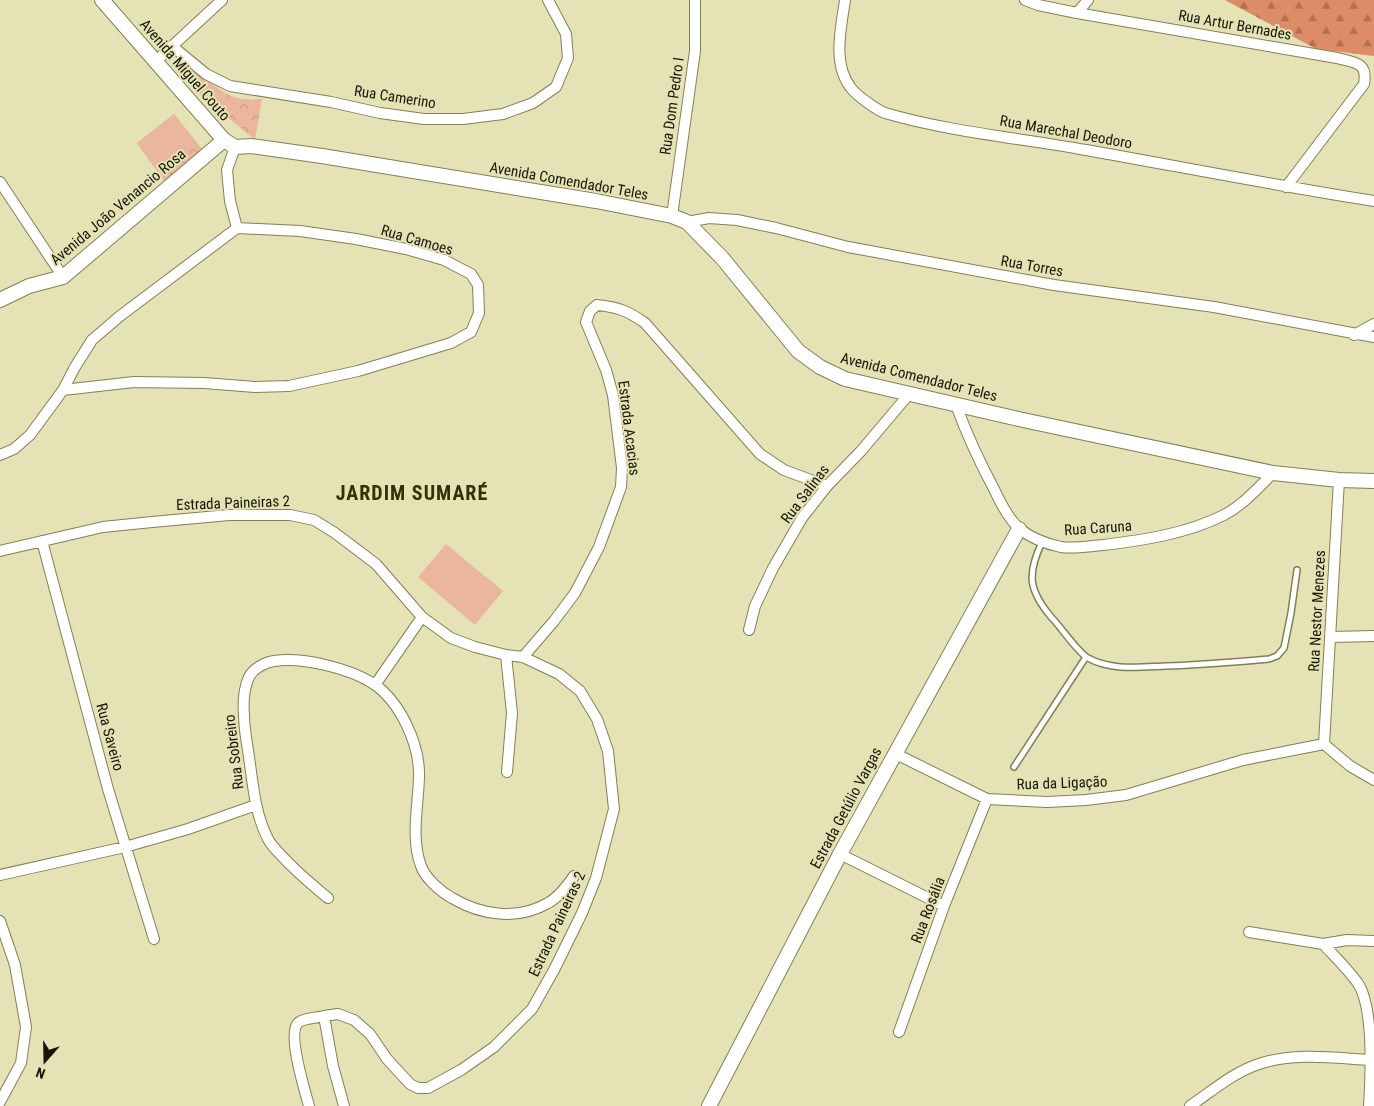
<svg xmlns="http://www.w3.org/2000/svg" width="1374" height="1106" viewBox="0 0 1374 1106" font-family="'Roboto Condensed',sans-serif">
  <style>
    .forest { fill: url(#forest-firs) }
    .park { fill: url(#park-crowns) }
    .pitch { fill: #eab69e }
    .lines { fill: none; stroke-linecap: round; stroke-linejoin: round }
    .service-casing { stroke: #828055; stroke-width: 8 }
    .minor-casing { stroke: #828055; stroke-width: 12 }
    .secondary-casing { stroke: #828055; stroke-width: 16 }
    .service { stroke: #fff; stroke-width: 5 }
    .minor { stroke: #fff; stroke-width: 10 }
    .secondary { stroke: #fff; stroke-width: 14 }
    .labels { text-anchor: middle; stroke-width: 4; stroke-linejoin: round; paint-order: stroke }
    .street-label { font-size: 15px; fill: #171605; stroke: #e5e3b5 }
    .district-label { font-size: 20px; font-weight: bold; letter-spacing: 1px; fill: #343106; stroke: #e5e3b5 }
  </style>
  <defs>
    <pattern id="forest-firs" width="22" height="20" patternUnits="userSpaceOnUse" patternTransform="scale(1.25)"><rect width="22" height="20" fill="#dc8c67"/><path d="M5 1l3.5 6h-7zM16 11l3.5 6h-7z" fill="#b17153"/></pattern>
    <pattern id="park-crowns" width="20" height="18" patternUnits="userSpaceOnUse" patternTransform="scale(1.25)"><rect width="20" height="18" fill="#eab69e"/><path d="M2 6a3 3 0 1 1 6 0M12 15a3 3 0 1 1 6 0" fill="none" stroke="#c89c87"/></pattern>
  </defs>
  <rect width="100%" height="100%" fill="#e5e3b5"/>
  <path class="forest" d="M1225 0H1374V56L1316 49Z"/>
  <path class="park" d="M180 61C201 71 218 95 242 99 248 100 256 99 262 99L255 140 203 97 174 67 175 63Z
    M174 114 203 150 165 182 137 143Z"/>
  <path class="pitch" d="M174 114 193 138 154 167 137 143Z
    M446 544 503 591 475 625 418 577Z"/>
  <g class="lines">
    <g class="service-casing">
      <path id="service" d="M1042 542C1027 574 1028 590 1052 618 1061 627 1078 653 1088 658 1112 671 1140 667 1166 666 1201 665 1235 662 1269 659L1277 656 1284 648 1291 613 1297 570
        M1014 767 1086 657"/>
    </g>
    <g class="minor-casing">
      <path id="minor" d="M845 0C841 28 832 64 851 88 857 96 877 110 885 113 950 132 1020 138 1086 150 1182 167 1278 186 1374 201
        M1025 0 1038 5 1077 13 1337 58C1355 63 1368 62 1364 84L1286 187
        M1077 13 1088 0
        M172 46 206 74 230 86 331 102 380 113 424 119H463L503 114 533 103 556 87 568 58 566 34 548 0
        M156 61 222 0
        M235 147 227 170 230 201 237 228
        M0 182 63 277
        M672 216 695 51V0
        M687 222 709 218 737 220 776 228 848 247 1054 285 1214 307 1374 337
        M1354 335 1374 324
        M956 405C967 435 980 463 995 491 1001 504 1009 520 1020 529 1031 538 1047 544 1061 547 1075 549 1089 546 1103 545 1144 540 1186 534 1224 515 1243 505 1258 488 1273 473
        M0 455 14 449 30 435 63 390 75 367 92 340 120 316 237 228 300 231 356 239 406 249 444 260 471 274 478 285 479 313 471 332 451 343 358 371 289 386 255 387 204 383 134 382 63 390
        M42 541 108 789 154 939
        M0 551 103 527 152 522 229 515H290L314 520 335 533 376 564 422 617 451 638 475 647 506 655 523 657 559 674 580 691 597 719 608 751 614 809 596 878 582 913 554 970 532 1009 494 1047 461 1070 428 1088H418L410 1084 387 1059 370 1034 354 1020 338 1014 324 1016 333 1066 344 1106
        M749 630 755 606 773 568 802 518 827 486 861 451 910 393
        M1331 637 1374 636
        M506 655 512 713 507 772
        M523 657 554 621 575 593 599 547 621 487 622 468 613 395 606 370 586 322 590 311 597 305C618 307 628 311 645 323L760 454 784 470 827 486
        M375 685 422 617
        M1324 744 1339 480
        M1324 744 1350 766 1374 780
        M894 753 987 799 1047 802 1086 800 1126 795 1243 760 1324 744
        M840 854 944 906
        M0 875 125 847 188 829 256 805
        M328 898C311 884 295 871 280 854 276 850 271 845 268 839 255 814 253 785 249 757 247 743 244 729 244 715 243 703 244 688 249 677 253 669 265 662 274 661 303 657 349 668 374 684 400 702 419 743 419 774 419 804 410 836 421 866 425 878 441 892 452 898 481 915 517 921 548 903 559 897 567 886 574 876
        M0 921 15 965 26 1027 21 1063 0 1102
        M1249 932 1323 944 1347 940 1374 941
        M1323 944C1335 957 1349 970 1359 985 1374 1011 1371 1074 1369 1106
        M899 1032 944 906 987 799
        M309 1106C305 1091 287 1034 298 1023 303 1018 317 1018 324 1016
        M1190 1106C1212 1091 1234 1072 1259 1064 1295 1052 1334 1058 1371 1060"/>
    </g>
    <g class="secondary-casing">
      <path id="secondary" d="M102 0 224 140 235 147 251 146 322 156 596 201 672 216 687 222 723 259 798 351 820 367 845 379 1023 420 1273 473 1339 480 1374 481
        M0 300 29 286 63 277 224 140
        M709 1106 840 854 1019 529"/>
    </g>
    <use href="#service" class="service"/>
    <use href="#minor" class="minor"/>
    <use href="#secondary" class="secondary"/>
  </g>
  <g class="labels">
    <g class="street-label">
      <text transform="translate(1235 25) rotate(10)" y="5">Rua Artur Bernades</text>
      <text transform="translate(185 70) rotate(49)" y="5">Avenida Miguel Couto</text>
      <text transform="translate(395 97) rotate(9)" y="5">Rua Camerino</text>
      <text transform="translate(672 106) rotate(-82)" y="5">Rua Dom Pedro I</text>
      <text transform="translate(1066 132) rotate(10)" y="5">Rua Marechal Deodoro</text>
      <text transform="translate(569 181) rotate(10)" y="5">Avenida Comendador Teles</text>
      <text transform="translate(118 207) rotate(-40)" y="5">Avenida João Venancio Rosa</text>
      <text transform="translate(417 240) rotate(16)" y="5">Rua Camoes</text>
      <text transform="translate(1032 266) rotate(10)" y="5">Rua Torres</text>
      <text transform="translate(919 377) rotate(14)" y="5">Avenida Comendador Teles</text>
      <text transform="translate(629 428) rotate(83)" y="5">Estrada Acacias</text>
      <text transform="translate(805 494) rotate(-53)" y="5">Rua Salinas</text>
      <text transform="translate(233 503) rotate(-2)" y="5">Estrada Paineiras 2</text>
      <text transform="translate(1098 528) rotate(-4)" y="5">Rua Caruna</text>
      <text transform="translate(1317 611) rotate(-87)" y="5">Rua Nestor Menezes</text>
      <text transform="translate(110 737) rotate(75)" y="5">Rua Saveiro</text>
      <text transform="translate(234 752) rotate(-97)" y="5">Rua Sobreiro</text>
      <text transform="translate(1062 783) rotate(-2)" y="5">Rua da Ligação</text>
      <text transform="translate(846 808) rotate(-62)" y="5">Estrada Getúlio Vargas</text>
      <text transform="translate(928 910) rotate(-69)" y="5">Rua Rosália</text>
      <text transform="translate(557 924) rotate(-65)" y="5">Estrada Paineiras 2</text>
    </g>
    <g class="district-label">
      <text x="412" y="500">JARDIM SUMARÉ</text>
    </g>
  </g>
  <g transform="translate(45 1061) rotate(200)" stroke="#e5e3b5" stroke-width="4" paint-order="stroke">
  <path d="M0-4L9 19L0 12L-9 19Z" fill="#171605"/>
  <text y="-8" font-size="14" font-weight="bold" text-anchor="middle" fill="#171605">N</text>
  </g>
</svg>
